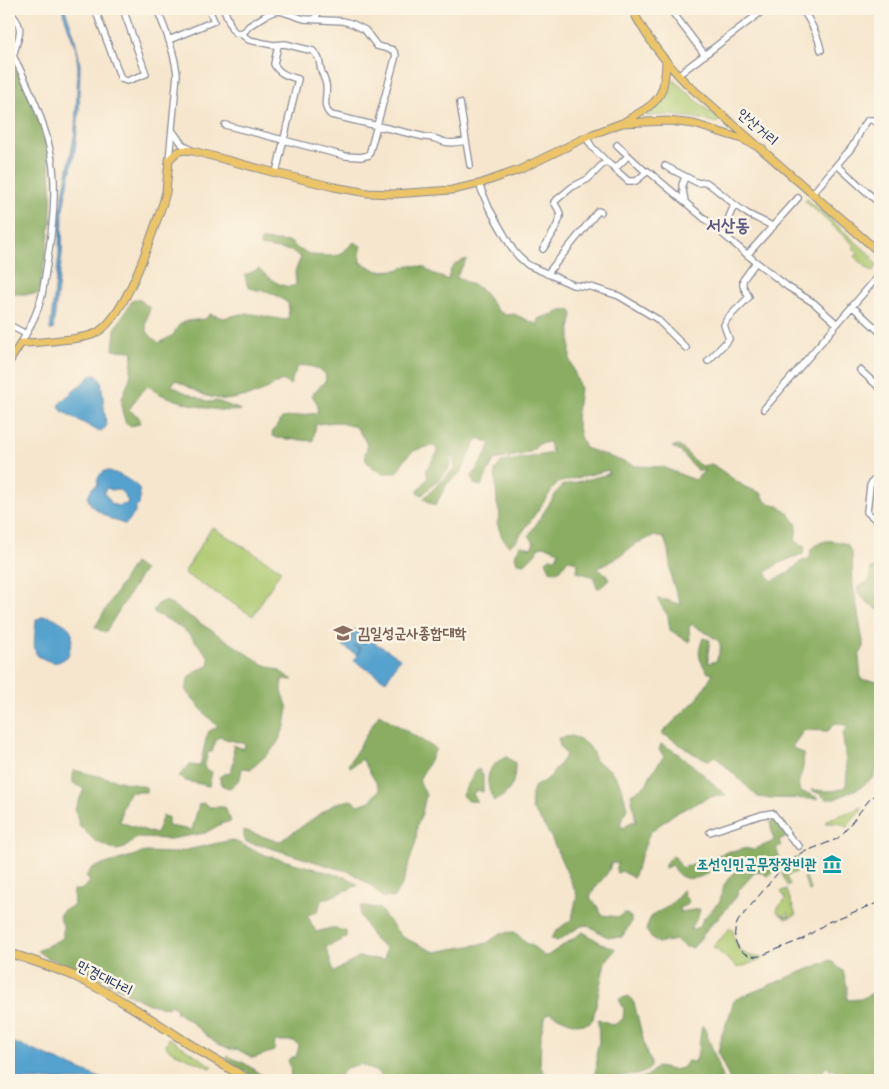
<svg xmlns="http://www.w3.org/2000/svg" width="889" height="1089" viewBox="0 0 889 1089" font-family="Dekko,'Poor Story',sans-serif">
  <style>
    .green { fill: #adc96f; stroke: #647c66 }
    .forest { fill: #8aad62; stroke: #526e60 }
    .water { fill: #55a2ce; stroke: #386896; fill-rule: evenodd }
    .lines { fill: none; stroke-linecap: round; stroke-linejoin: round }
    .minor-casing { stroke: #888a96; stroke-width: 8 }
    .major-casing { stroke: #888a96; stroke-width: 9 }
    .highway-casing { stroke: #888a96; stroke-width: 10 }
    .minor { stroke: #fff; stroke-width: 5.5 }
    .major { stroke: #ecc569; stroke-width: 7 }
    .highway { stroke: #ecc569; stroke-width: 8 }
    .rail { stroke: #1b2f5e; stroke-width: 1; stroke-dasharray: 8 4; stroke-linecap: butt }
    .labels { text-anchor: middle; stroke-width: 5; stroke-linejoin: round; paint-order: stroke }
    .street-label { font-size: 15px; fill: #1b2f5e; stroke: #fcf5e5 }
    .education-label { font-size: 15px; font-weight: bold; fill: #785e54; stroke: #fcf5e5; text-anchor: start }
    .culture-label { font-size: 15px; font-weight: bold; fill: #0d838f; stroke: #fcf5e5; text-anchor: end }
    .quarter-label { font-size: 18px; font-weight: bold; fill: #5c5983; stroke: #fcf5e5 }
  </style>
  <rect width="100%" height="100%" fill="#fcf5e5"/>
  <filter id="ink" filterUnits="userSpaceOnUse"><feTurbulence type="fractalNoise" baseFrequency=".02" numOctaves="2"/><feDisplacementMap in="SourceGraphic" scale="10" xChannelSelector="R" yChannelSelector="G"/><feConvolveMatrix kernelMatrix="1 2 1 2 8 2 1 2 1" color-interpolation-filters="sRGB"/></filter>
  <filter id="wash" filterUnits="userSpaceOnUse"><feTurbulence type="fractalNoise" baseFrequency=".0096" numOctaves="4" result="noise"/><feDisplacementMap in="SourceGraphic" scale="20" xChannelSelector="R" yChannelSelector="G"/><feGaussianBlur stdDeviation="1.12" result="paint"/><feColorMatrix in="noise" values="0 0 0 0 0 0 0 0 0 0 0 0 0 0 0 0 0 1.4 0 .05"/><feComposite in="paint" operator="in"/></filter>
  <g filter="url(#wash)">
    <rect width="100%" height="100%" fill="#f6e6cd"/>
    <path class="green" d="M671 78 718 119V123L696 118 669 115 646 116 645 114C659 106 670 94 671 78Z
      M807 199 873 257 871 259 878 265 872 272 855 257 858 253 853 248 855 246 805 201Z
      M212 527 281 570 253 616 184 573Z
      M863 807 847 827 838 823H825L827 820Z
      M798 857 811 890 809 891 801 870 786 876 790 885 787 886 782 873 790 863Z
      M786 889 796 915 785 919 783 917 789 916 788 913H786V915L782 916 777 912 778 907 785 900V897L781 892Z
      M730 928 733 931C734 947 744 959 761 956L762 959 738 968 713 947Z
      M169 1038 212 1066V1067L210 1068 171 1051 167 1048 166 1045Z"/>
    <path class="forest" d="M9 56C17 71 25 85 31 101 49 140 54 183 50 225 48 248 42 271 39 294H15L9 291Z
      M261 240 291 242 298 249 312 255 328 256 340 255 354 242 361 246 360 262 378 271 397 270 409 265 424 267 432 273 448 280C450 267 454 263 467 259L456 277 481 289 498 311 506 315 514 314 538 325V319L565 310H570L573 314 570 330V360L580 388 576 418 580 436 585 448 636 466 662 467 695 480 705 470 699 471 693 466 681 452 672 447 677 445C687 451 692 460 701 466L712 464 745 487 761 493 766 502C784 507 787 510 797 525L795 541 805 546 803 554C790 559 775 563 766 573L772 581 788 573 800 562 810 558 811 549C824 538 831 540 847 544L852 554 853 585 864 647 859 656 861 680 880 681V759L874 777 861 787 835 799H826L820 794 811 790C823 790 834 794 846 786L847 773 843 737 844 731 849 726 835 723 828 731 804 730 792 747 804 754C803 758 804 763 803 767 802 776 795 783 801 792L810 794 818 798V799L765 798 758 797 715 756 708 760 694 754 669 737 661 734 698 698 713 673H708C698 658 697 654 703 638L710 640 708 653V663L716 661C719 653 723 648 718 640L691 624 689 628 690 641 689 642 670 630 668 616 657 599 667 600 681 605 672 581 668 550 664 538 653 536 645 540 637 543 620 556 597 569 606 574 609 580 601 587 597 588 594 577 577 572 578 563 568 559 560 570 556 572 550 570 546 561 550 558H556L559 551 546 546 538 547 536 553 525 564 517 563 515 556 520 545 531 548 534 543 529 535 561 486 609 474 608 470 557 483 517 540 509 546 502 537 497 523 500 514 497 504 495 470 502 462 553 453 551 450 549 442 539 444 532 451 524 454 494 460 481 486 474 484 472 476 484 458 491 444 479 438 475 443 461 472 447 484 435 506 424 499V498L455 468 453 455 451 454V462L448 470 422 495 417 492 428 478 426 470 438 452 435 446C410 449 409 453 396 473H383L372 467 366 461 365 453 367 449 366 442 356 427 336 422 316 424 313 441 277 438 273 436 272 433 282 418 317 413 318 405 312 395 326 380 325 373C315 368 306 362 296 368L295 371 296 373 294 374 290 385 282 380 258 394 226 400 206 396 175 380 172 386 186 393 209 402 217 401 241 410C221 414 177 402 158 393 155 391 152 388 148 386L138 396 129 410 138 416 140 420 139 424 131 426 126 424 122 411V398L130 378 133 351 113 350 115 329 133 299 140 300 150 308C144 327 143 331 159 343L173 335 179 325 187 321 205 319 210 314 223 318 241 314H253L284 320 288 319 289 310 288 303C281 299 274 293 266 291 256 289 256 292 247 285L245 275 259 269C268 277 283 291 296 285L295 272 301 257 291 251 260 246Z
      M134 563 144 570 105 633 95 627Z
      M871 568 880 569V611L867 602 858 594V587L870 581Z
      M166 601 263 664 278 670 293 680 282 679V692L288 708 285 726 278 742 270 752 251 769 242 768 240 779 230 788 223 786 219 777 224 774 231 773 234 760 233 745 244 749 245 744 219 737 216 740 212 752H208L204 768 212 772 209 786 186 781 179 776 189 765 200 766 206 739 209 731 218 727 207 716 185 689 189 677 198 670 209 666V657L190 635 174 623 154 613V609L160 602Z
      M379 714 436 749 419 780 426 795 422 813 417 826 416 841 403 883 393 898 382 897 369 884 351 872 332 867 267 847 246 842 244 837V830L279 842 336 803 351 800 359 805 370 801 380 789 362 759 351 767 348 765Z
      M572 736C582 741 595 747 594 760 599 763 606 767 611 771 621 780 624 796 627 808L620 824 624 828 631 822H636L631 794 646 785 651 774 664 756 659 750 661 744C684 754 706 778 726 795L709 797 674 814 650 832 633 878 622 871 617 873 616 871 618 863H611C609 875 602 878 596 887 593 890 592 895 590 898L596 904 602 915 618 917 625 913 631 917V923L622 937C602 939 603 933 587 925L581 926 557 941 551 938 557 930 572 919 577 895 550 835 537 815 532 809 531 796 534 787 549 778 566 755 560 746 558 738Z
      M507 757 515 763C515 782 512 793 494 801 484 782 485 765 507 757Z
      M479 769 483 775V792L477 790 473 794 477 801C470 802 466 801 462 795L476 771Z
      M73 770 146 787V792H129L122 808 120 822 156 834 163 816 168 817V826L192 830 199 804 203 803 210 807H224L231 821 221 824 205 833 170 839 136 838 125 848 116 850 95 841 79 825 75 809 84 789 73 783Z
      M774 819 788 836 779 840 781 846 776 848 780 859V865L768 876H767L763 873 755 872 738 891 737 896 717 920 714 921 693 948 686 947 676 940 658 943 650 936 646 930C652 907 659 916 673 902 677 899 680 894 683 889L684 896 689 901 687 905 679 908 680 912 700 909 698 917 690 930 699 927 704 918 720 901 724 885 729 878 735 872V869L730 868 727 866 725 860C716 862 713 870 706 874 692 882 678 880 672 865L665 868C664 863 669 859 672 856L675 857 682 868 730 851H737L743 848 755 850C762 844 767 846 774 840L770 822Z
      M232 840 265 855 348 878 359 885 321 901 318 912 307 915 316 932 331 928 346 931V938L326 947 334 972 359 957 384 960 386 948 378 943 372 936 360 915 361 906 379 908 390 923 402 937 435 952 487 943 501 933 515 932 526 943 533 946 544 956H547L583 932 601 943 616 949 605 962 593 1019C583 1032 561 1018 550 1013L546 1015 541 1033 540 1066 546 1076 552 1080H387L375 1071 360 1064 346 1068 337 1080H291L290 1065 288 1060 291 1057H296L299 1046 294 1041H275L274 1051 253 1058 237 1049 232 1050 214 1042 190 1021 176 1012 177 1009 170 1005 168 1008 149 1004 136 998 97 976 46 957 37 951 63 938V925L59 916 63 910 74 906 73 890H81L90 882 86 876 92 868 145 852 173 853Z
      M830 960 843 971 847 986V1000L861 999 880 989V1080H866L825 1067 820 1080H730L718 1053 721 1037 730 1014 733 1003 736 999Z
      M629 996 634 1003 647 1055 651 1061V1067L645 1072 637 1075 593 1078 597 1067 596 1055 599 1041 598 1019 614 1025 623 1019 624 1009 619 999Z
      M702 1026 704 1027 724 1080H604L638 1079 647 1076 657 1067 673 1070 682 1068 687 1061 695 1062 697 1057Z
      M227 1056 244 1063 269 1080H258L229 1062 226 1059Z"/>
    <path class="water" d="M62 9H65L74 35 79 57 80 65 79 111 75 151 63 208 62 254 53 330H50L59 254 60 211 75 132 77 91 78 67 76 50Z
      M92 375H96L101 380 106 424V427L101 431H98L62 411C58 407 59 405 62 401Z
      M105 471C114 470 132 481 139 488L140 498 139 505C136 507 134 509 135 513L126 524C117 524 88 508 88 498 88 494 91 490 93 487L96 486 98 484 97 481C99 477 100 473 105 471ZM106 488 112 490 117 489C127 494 123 497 128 501L126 505 122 504 118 506 112 504 104 492Z
      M43 616C50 616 53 617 59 621 78 631 72 638 68 656 59 663 56 664 46 660 44 659 39 657 38 656 31 650 36 629 36 620Z
      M354 629 376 642 375 645H376L377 644 400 658 386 681 354 661 361 648 354 645 360 649 357 655 343 646 350 635 365 644V643L350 634Z
      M9 1041 28 1048 105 1080H9Z"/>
  </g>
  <g filter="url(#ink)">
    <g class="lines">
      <g class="minor-casing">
        <path id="minor" d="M95 9 121 79 127 81 146 74 123 9
          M157 9C166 31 174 51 177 74L169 160
          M224 9 232 29 236 33H240L245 31 249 26 265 16 273 12 280 11 304 19 343 21 353 24 365 30 377 46 393 50 396 55 369 155 361 157 345 156 225 125
          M670 9 705 55
          M802 9C811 22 818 34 821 50
          M9 11C27 30 18 34 13 57
          M314 19 321 9
          M240 33 249 40 273 45 285 44 313 51C322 60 318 62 322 73 323 76 325 80 326 84 328 95 321 107 331 115L425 137C433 137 438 140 445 142 452 144 459 142 466 141L470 165
          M9 34 11 39 9 46
          M169 40 214 21 209 9
          M9 48C30 87 53 137 54 181 55 219 48 257 42 295 38 312 30 328 21 343
          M678 75 765 9
          M460 103 466 141
          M172 130 182 144 191 150
          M586 137 592 147 606 161 628 181H636L648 171 756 262 788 287 814 303 837 324
          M617 145 646 172
          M837 165 880 204
          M665 166 698 183 706 182C721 192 733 205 748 214 756 219 765 221 773 227
          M615 169 628 156
          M276 173 298 79C288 76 279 74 274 64L278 45
          M685 177 682 185 685 201
          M479 184 489 208 513 250 519 257 528 265 573 285 591 287 619 296 657 319 686 348
          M813 193 846 154C853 148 855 142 859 134 861 129 865 124 868 120H872L880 124
          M719 231 727 222 734 205
          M543 249C548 242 559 224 560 216 561 212 556 206 554 202L572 187 588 179 606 161
          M747 255 798 198
          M547 274 595 215 598 211 601 212
          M852 306 880 332
          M9 325 26 334
          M708 361 729 339 724 325 727 319 749 297 743 286V280L756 262
          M860 370 880 388
          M764 409 880 274
          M880 478 873 480 870 486 867 512 876 520 880 522
          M710 832 761 815 772 813 775 816 792 840 799 846"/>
      </g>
      <g class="major-casing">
        <path id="major" d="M632 9C646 37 664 61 687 84L880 253
          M624 122C656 103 665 101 666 61
          M9 362 21 343C38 343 54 341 71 339 78 338 87 337 94 334 126 320 151 236 163 203L166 192 169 160C177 151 180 149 193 151L276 173 334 187 368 193 394 194 452 190 479 184 519 170 593 134 622 123 668 121 694 124 742 139 763 149"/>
      </g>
      <g class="highway-casing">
        <path id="highway" d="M9 953C31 960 53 967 74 976 113 994 148 1017 183 1040 205 1054 227 1067 249 1080"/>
      </g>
      <use href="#minor" class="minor"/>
      <use href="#major" class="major"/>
      <use href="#highway" class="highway"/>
      <path class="rail" d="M880 793 874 796 869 800 845 831 837 839 799 854 789 861 781 869 738 921C729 939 739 959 760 956L803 939 828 922 880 902"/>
    </g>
  </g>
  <defs>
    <g id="university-bare" transform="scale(1.5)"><path d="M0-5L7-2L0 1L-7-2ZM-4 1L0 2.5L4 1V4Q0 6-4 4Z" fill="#8d6e63" stroke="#fcf5e5" stroke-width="2.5" paint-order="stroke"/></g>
    <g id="museum-bare" transform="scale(1.5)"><path d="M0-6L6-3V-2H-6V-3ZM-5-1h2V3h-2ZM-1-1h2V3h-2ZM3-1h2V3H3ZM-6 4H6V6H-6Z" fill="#0f9aa8" stroke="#fcf5e5" stroke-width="2.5" paint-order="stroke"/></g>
  </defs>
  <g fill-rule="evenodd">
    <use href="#university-bare" x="343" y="633"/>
    <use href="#museum-bare" x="832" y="864"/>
  </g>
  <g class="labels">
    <g class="street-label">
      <text transform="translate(758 127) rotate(41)" y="5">안산거리</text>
      <text transform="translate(105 978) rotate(27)" y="5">만경대다리</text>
    </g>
    <g class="education-label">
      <text x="358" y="638">김일성군사종합대학</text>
    </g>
    <g class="culture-label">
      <text x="817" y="869">조선인민군무장장비관</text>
    </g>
    <g class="quarter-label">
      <text x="728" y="231">서산동</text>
    </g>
  </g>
  <rect width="889" height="1089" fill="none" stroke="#fcf5e5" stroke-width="30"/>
</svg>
